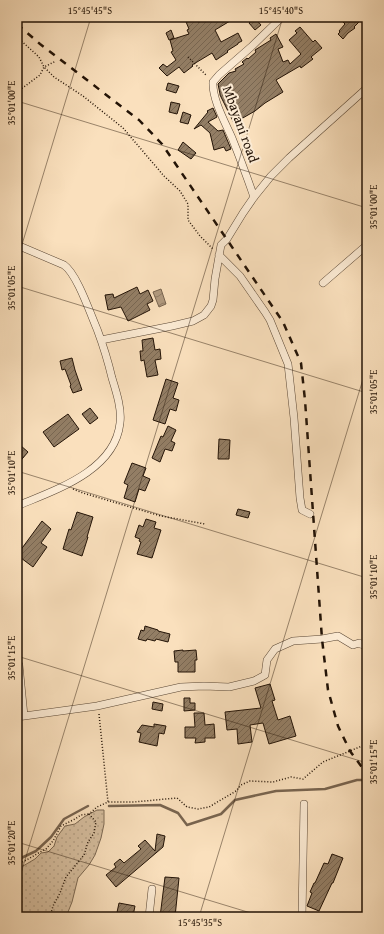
<svg xmlns="http://www.w3.org/2000/svg" width="384" height="934" viewBox="0 0 384 934" font-family="'Gentium Book Plus',serif">
  <style>
    .grass { fill: url(#grass-dots); stroke: #7c6852 }
    .water { fill: url(#water-waves); stroke: #78644f }
    .lines { fill: none; stroke-linecap: round; stroke-linejoin: round }
    .stream { stroke: #78644f; stroke-width: 2.5 }
    .building { fill: url(#building-hatch); stroke: #231306 }
    .minor-casing { stroke: #594634; stroke-width: 8 }
    .path { stroke: #231306; stroke-width: 1.5; stroke-dasharray: 1 2; stroke-linecap: butt }
    .minor { stroke: #fcebd4; stroke-width: 7 }
    .rail { stroke: #231306; stroke-width: 2.5; stroke-dasharray: 7 7; stroke-linecap: butt }
    .ticks { fill: none; stroke: #231306; stroke-width: 1; stroke-opacity: 0.45 }
    .labels { text-anchor: middle; stroke-width: 4; stroke-linejoin: round; paint-order: stroke }
    .street-label { font-size: 14px; fill: #231306; stroke: #fcebd4 }
    .neatline { fill: none; stroke: #231306; stroke-width: 1.5 }
    .ticks-label { font-size: 10px; text-anchor: middle; fill: #231306 }
  </style>
  <defs>
    <pattern id="grass-dots" width="8" height="8" patternUnits="userSpaceOnUse"><rect width="8" height="8" fill="#d5bd9e"/><path d="M2 2h.1M6 6h.1" fill="none" stroke="#b7a287" stroke-width="1.8" stroke-linecap="round"/></pattern>
    <pattern id="water-waves" width="16" height="10" patternUnits="userSpaceOnUse"><rect width="16" height="10" fill="#b19a7f"/><path d="M0 5q4-4 8 0t8 0" fill="none" stroke="#907c66"/></pattern>
    <pattern id="building-hatch" width="6" height="6" patternUnits="userSpaceOnUse"><rect width="6" height="6" fill="#937e65"/><path d="M-1 1l2-2M0 6l6-6M5 7l2-2" fill="none" stroke="#786651"/></pattern>
  </defs>
  <rect width="100%" height="100%" fill="#fae0bd"/>
  <filter id="stains"><feTurbulence type="fractalNoise" baseFrequency=".005" numOctaves="4"/><feColorMatrix values="0 0 0 0 .2 0 0 0 0 .09 0 0 0 0 .02 0 0 0 .5 -.17"/></filter>
  <radialGradient id="worn" r=".72"><stop offset=".6" stop-color="#630" stop-opacity="0"/><stop offset="1" stop-color="#630" stop-opacity=".3"/></radialGradient>
  <path class="grass" d="M97 810H104V824L101 838 95 855 89 865 78 878 72 902 66 917H17V867L23 866 35 859 41 853 48 852 54 846 57 837 65 826 75 824 84 817Z"/>
  <path class="water" d="M161 289 166 304 159 307 153 292Z"/>
  <g class="lines">
    <path class="stream" d="M109 806 160 805 178 813 187 825 221 814 235 800 276 791 325 789 357 780H367
      M17 860 36 851 51 837 64 819 88 806"/>
  </g>
  <path class="building" d="M184 17H196L198 22 217 18V17H227L230 21 215 30 221 42 238 33 242 41 238 43V44L227 51 228 52 216 60 212 53 192 65 193 66 184 73 179 67 167 76 159 68 163 64 167 67 176 60 171 52 173 51 170 40 189 34 187 30 189 29Z
    M254 17 261 25 255 30 249 23Z
    M348 17H364L354 27 355 28 348 33 343 39 338 34 340 32 339 31 345 24 342 21Z
    M300 27 313 42 315 40 322 48 311 57 313 59 301 68 300 66 276 80 283 92 265 103 255 111 234 123 220 95V94L218 84 229 73 236 71 235 69 244 64 242 62 247 58 248 59 256 52 255 50 271 40 270 38 276 34 283 47 278 49 283 62 288 60 290 64 301 54 289 40 297 33 295 31Z
    M171 30 174 38 169 40 166 33Z
    M168 83 179 86 176 93 166 90Z
    M171 102 180 104 177 114 169 112Z
    M213 108 217 117 208 122 218 131 223 130 231 149 226 151 224 147 214 150 210 133 201 125 194 129 208 112 207 111Z
    M183 112 191 115 188 124 180 122Z
    M183 142 196 153 191 159 178 150Z
    M137 287 140 294 148 290 153 301 147 304 150 310 128 321 121 307 108 310 105 295 113 294 114 298Z
    M153 338 155 350 160 349 161 359 155 360 158 375 147 377 144 360 141 361 140 351H143L142 340Z
    M72 358 75 370 82 390 73 393 70 386 71 385 65 369 62 370 60 361Z
    M166 379 178 383 173 398 179 400 176 411 170 409 165 424 153 420Z
    M90 408 98 418 90 424 82 414Z
    M68 414 79 429 54 447 43 432Z
    M168 426 176 430 171 441 175 443 172 451 165 449 160 462 152 458 161 436 163 437Z
    M219 439 230 440 229 459H218Z
    M20 445 28 452 17 465V456L19 452 17 450V448Z
    M132 463 146 468 143 476 150 479 145 491 139 489 135 502 124 498 128 485 124 483Z
    M238 509 250 512 248 518 236 515Z
    M77 512 93 517 87 537H88L82 556 63 549 69 529 71 530Z
    M146 519 156 522 154 528 161 530 152 558 137 554 141 542 139 541 140 539 135 537 139 525 143 527Z
    M42 521 51 529 41 543 47 547 33 567 17 555Z
    M145 626 158 630V631L170 634 168 642 156 639 155 641 147 639 146 641 138 639 141 630 144 631Z
    M183 650V651L196 650 197 660H195V672H178V662H175L174 651Z
    M270 684 275 700 272 701 278 720 290 716 296 736 269 744 263 723 250 725 252 742 238 744 237 729 227 730 225 712 261 708 255 688Z
    M184 698H190V703H195V710L184 711Z
    M153 702 163 704 162 711 152 709Z
    M194 713H204L205 725 214 724 215 738H205V742L195 743 196 738H185V727H195Z
    M154 724 166 726 164 734 159 733 157 746 139 742 141 733 137 732 142 725 154 727Z
    M157 834 165 836 163 847 116 887 106 875 116 867 114 864 120 859 124 863 141 849 138 846 145 840 155 851Z
    M332 854 343 858 333 883H332L319 911 307 906 312 893 310 892 314 883H315L324 863 328 864Z
    M165 877 179 878 175 917H160Z
    M119 903 135 906 133 916 130 915 129 917H116Z"/>
  <g class="lines">
    <g class="minor-casing">
      <path id="minor" d="M254 197C247 177 240 158 232 138 225 122 212 99 213 82L219 75 251 47 282 17
        M17 245 64 265C77 274 90 313 97 329 103 345 108 361 112 378 116 391 122 409 120 423 115 471 55 490 17 506
        M219 255 240 276 265 312 270 320 288 364 294 418 300 498 302 510 310 514
        M323 283 367 245
        M101 340 172 326 193 321 204 315 211 306 213 300 215 279 221 245 227 239 243 213 254 197 271 176 289 158 367 88
        M19 665 24 716
        M17 717 97 706 181 687 204 686 229 687 254 681 265 675 267 660 275 649 293 641 322 639 338 636 353 645 359 643 367 647
        M149 917 152 889
        M302 917 304 804"/>
    </g>
    <path class="path" d="M17 37 39 57 44 67 54 77 83 96 123 128 164 176 180 191 188 204V220L200 236 213 249
      M188 57 207 76
      M17 92 40 75 44 67 56 61
      M73 489 83 493 137 509 161 516 205 524
      M99 714 108 802
      M17 865 30 858 40 852 46 849 53 841 61 826 75 819 81 815 89 814
      M50 917 53 906 60 893 66 877 84 855 88 842 94 833 96 822 89 814 97 807 108 802H134L177 798 187 807 198 809 209 807 236 791 241 785 250 781 273 782 291 777 303 779 323 762 367 744"/>
    <use href="#minor" class="minor"/>
    <path class="rail" d="M17 24 40 44 139 120 162 144 283 322 301 363 305 400 322 639 328 690 338 726 350 751 367 774"/>
  </g>
  <path class="ticks" d="M348 17 367 23M17 101 367 208M17 261 91 17M17 286 367 393M17 471 367 578M17 656 367 763M17 842 264 917M17 886 283 17M199 917 367 366"/>
  <g class="labels">
    <g class="street-label">
      <text transform="translate(241 124) rotate(70)" y="5">Mbayani road</text>
    </g>
  </g>
  <rect width="384" height="934" fill="none" stroke="#fae0bd" stroke-width="44"/>
  <rect x="22" y="22" width="340" height="890" class="neatline"/>
  <g class="ticks-label">
    <text x="90" y="14">15°45'45"S</text>
    <text x="281" y="14">15°45'40"S</text>
    <text transform="translate(11 103) rotate(-90)" y="4">35°01'00"E</text>
    <text transform="translate(373 207) rotate(-90)" y="4">35°01'00"E</text>
    <text transform="translate(11 288) rotate(-90)" y="4">35°01'05"E</text>
    <text transform="translate(373 392) rotate(-90)" y="4">35°01'05"E</text>
    <text transform="translate(11 473) rotate(-90)" y="4">35°01'10"E</text>
    <text transform="translate(373 577) rotate(-90)" y="4">35°01'10"E</text>
    <text transform="translate(11 658) rotate(-90)" y="4">35°01'15"E</text>
    <text transform="translate(373 762) rotate(-90)" y="4">35°01'15"E</text>
    <text transform="translate(11 843) rotate(-90)" y="4">35°01'20"E</text>
    <text x="200" y="926">15°45'35"S</text>
  </g>
  <rect width="100%" height="100%" filter="url(#stains)"/>
  <rect width="100%" height="100%" fill="url(#worn)"/>
</svg>
